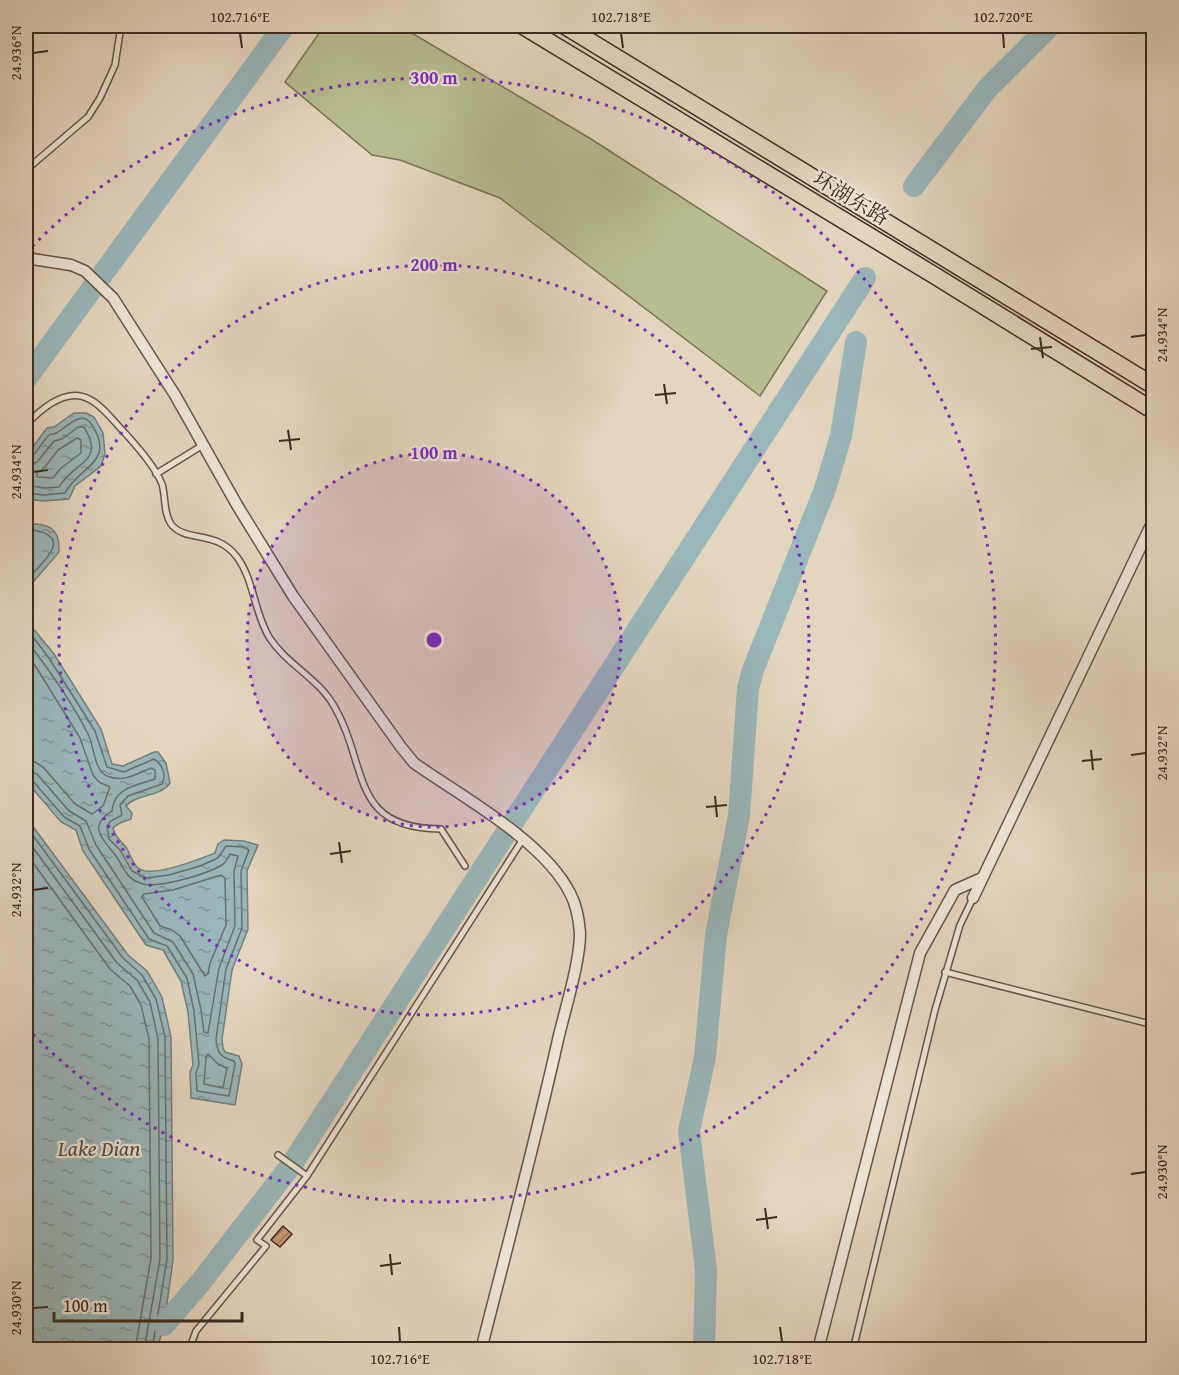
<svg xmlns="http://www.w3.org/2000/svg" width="1179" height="1375" viewBox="0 0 1179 1375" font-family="'Gentium Book Plus','Noto Serif SC',serif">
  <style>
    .green { fill: #b6bd90; stroke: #797458; stroke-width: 1.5 }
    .water { fill: url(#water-ripples); stroke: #747e7c; stroke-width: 1.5 }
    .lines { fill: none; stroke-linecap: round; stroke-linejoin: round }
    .shore { stroke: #6a706c; stroke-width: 1.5 }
    .river { stroke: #99b6ba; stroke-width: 22 }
    .building { fill: url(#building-hatch); stroke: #3c2b1f; stroke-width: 1.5 }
    .lane-casing { stroke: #665647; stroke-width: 8 }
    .street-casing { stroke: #665647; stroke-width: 13 }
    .primary-casing { stroke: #3c2b1f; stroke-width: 19 }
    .lane { stroke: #ede4d5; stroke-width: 5 }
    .street { stroke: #ede4d5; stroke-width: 10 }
    .primary { stroke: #e4d5be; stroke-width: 16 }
    .ticks { fill: none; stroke: #3c2b1f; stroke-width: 2 }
    .ring { fill: none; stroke: #7b2cbf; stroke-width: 3; stroke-dasharray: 3 6 }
    .labels { text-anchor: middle; stroke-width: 4.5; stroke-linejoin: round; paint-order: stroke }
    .street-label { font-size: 21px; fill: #3c2b1f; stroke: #ede4d5 }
    .water-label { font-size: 22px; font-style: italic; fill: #534e46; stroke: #ede4d5 }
    .centre { fill: #7b2cbf; stroke: #ede4d5; stroke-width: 3 }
    .ring-label { font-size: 18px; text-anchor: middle; font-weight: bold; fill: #7b2cbf; stroke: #ede4d5; stroke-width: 4.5; stroke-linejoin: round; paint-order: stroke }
    .neatline { fill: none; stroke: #3c2b1f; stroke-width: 2 }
    .ticks-label { font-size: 15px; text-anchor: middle; fill: #3c2b1f }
  </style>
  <defs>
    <pattern id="water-ripples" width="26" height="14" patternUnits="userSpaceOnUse" patternTransform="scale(1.5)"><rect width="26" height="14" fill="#99b6ba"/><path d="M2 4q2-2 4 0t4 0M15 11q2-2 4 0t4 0" fill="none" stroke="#7e9497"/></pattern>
    <pattern id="building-hatch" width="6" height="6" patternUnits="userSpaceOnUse" patternTransform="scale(1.5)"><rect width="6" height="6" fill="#cb9573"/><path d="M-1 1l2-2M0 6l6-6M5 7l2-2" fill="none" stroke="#a67a5e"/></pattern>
  </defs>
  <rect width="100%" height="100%" fill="#e4d5be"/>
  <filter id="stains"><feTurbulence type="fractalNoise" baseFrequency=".00333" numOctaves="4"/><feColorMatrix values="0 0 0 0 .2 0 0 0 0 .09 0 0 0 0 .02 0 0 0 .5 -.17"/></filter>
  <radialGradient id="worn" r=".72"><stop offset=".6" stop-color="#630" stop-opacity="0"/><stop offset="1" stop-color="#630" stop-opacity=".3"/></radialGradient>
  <path class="green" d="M324 26H400L591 139 827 291 760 396 500 198 400 160 372 155 285 82Z"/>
  <path class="water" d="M74 413H86L94 417 103 433 105 454 101 466 75 486 69 499 43 501 26 499V456L47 428 54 427Z
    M26 523C49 525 60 526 59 552L28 588 26 595Z
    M26 611 31 626 54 654 101 729 112 764 123 766 154 752H158L166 763 170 783C159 798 138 793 126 806L132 813 131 819 120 823 113 828C115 837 120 840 126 847 130 853 132 863 138 868 151 879 200 859 215 853L218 844 224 840 244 841 258 845 247 871 248 929 232 970 222 1039 223 1048 225 1052 239 1056 242 1064 235 1105 191 1098 190 1072 193 1065 188 1012 181 981 163 950 146 945 83 851 76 830 61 822 26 781Z
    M26 817 128 955 147 971 162 997 171 1037 173 1260 164 1325 157 1349H26Z"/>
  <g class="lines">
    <path class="shore" d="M77 438 81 440V453L60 469 53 478 37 477V473L45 467 58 450Z
      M26 458C36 457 41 443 48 436 55 431 49 437 56 433 67 428 81 408 92 425 116 463 79 466 65 493L44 495 26 493
      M26 466 37 462 54 441 62 439 78 427H84C106 463 74 461 59 487L44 488 26 485
      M26 529C77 535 45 559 26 581
      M26 628 49 658 95 731 107 767 124 772 154 759C162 764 167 775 162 784L128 796 120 805 122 815 111 821 107 826 109 839 120 850 132 871 146 878 169 875 200 866 218 858 226 846 243 847 249 850 241 871 242 928 226 969 216 1039C217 1053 220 1057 234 1061L235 1064 229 1096 197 1091 196 1073 199 1064 194 1011 187 978 167 946 149 939 89 849 80 826 64 817 32 780 26 778
      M26 640C47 667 73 704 88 734 94 746 94 770 107 776 123 783 136 774 151 768L155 770V779C136 786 114 787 112 811 86 827 104 840 116 856 124 868 126 878 140 883 155 890 207 874 222 865 226 862 228 858 230 854L238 856 234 871 235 926 219 968 208 1033 204 1032 201 1010 193 974 173 942 154 933 96 845 86 821 69 811 37 774 26 770
      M26 654 36 667 80 738 93 775 99 782 110 787 103 806 92 814 75 804 43 767 35 762 26 761
      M26 826 123 958 142 975 156 999 165 1037 167 1259 152 1350
      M26 838 117 963 137 980 150 1002 158 1039 160 1259 144 1350
      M26 853 110 969 130 986 141 1005 149 1039 151 1258 135 1350
      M221 875 225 878 226 925 210 963 208 974 205 976 180 936 172 930 160 926 142 897 144 894 173 890Z
      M208 1054 218 1064 227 1068 223 1088 204 1084 206 1057Z"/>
    <path class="river" d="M914 186 987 89 1050 26
      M26 379 284 26
      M164 1325 200 1283 292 1164 865 278
      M704 1350 706 1270 689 1131 705 1057 716 935 739 816 748 688 753 670 825 489 841 436 856 342"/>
  </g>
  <path class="building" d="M283 1226 292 1234 280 1247 271 1240Z"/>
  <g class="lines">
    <g class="lane-casing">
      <path id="lane" d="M26 170 88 117 100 98 115 65 121 26
        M26 425C40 410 66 387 89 399 103 406 114 422 125 433 138 448 154 465 162 484 166 497 163 512 171 524 185 543 216 529 237 557 254 580 254 612 269 637 286 664 318 678 334 706 369 766 349 829 441 829L465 866
        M156 474 203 445
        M945 972 1154 1025
        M278 1155 307 1176
        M189 1350 196 1331 266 1246 257 1240 307 1176 523 839
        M853 1350 935 1010 960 925 973 898"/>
    </g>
    <g class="street-casing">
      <path id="street" d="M26 258 71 265 85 271 113 298 175 395 237 505 293 596 401 747 414 763C462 797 543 840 570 893 576 904 579 920 580 933 580 964 564 1012 557 1044 534 1146 507 1248 481 1350
        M973 898 1154 519
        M818 1350 920 953 955 890 982 878"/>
    </g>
    <g class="primary-casing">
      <path id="primary" d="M523 26 937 277 1154 411
        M565 26 1154 386"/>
    </g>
    <use href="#lane" class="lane"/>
    <use href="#street" class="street"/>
    <use href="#primary" class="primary"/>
  </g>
  <path class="ticks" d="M240 33 242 48M621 33 623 48M1003 33 1004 48M33 53 48 51M1040 337 1043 358M1131 337 1146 335M1031 349 1052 347M664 384 667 404M655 395 676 393M288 430 291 450M279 441 300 439M33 472 48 470M1091 750 1093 770M1131 755 1146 753M1082 761 1102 759M715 796 717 817M706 807 727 805M339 842 342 863M330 854 351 851M33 890 48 888M1131 1174 1146 1172M765 1208 768 1229M756 1220 777 1217M390 1254 392 1275M380 1266 401 1263M33 1308 48 1307M399 1327 400 1342M780 1327 782 1342"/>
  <circle cx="434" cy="640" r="187" fill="#7b2cbf" fill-opacity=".12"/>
  <g class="ring">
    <circle cx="434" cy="640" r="187"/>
    <circle cx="434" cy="640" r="375"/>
    <path d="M26 253A562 562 0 1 1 26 1027"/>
  </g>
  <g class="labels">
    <g class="street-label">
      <text transform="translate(851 198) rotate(31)" y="7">环湖东路</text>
    </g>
    <g class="water-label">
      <text x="99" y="1156">Lake Dian</text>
    </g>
  </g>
  <circle cx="434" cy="640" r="9" class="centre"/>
  <g class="ring-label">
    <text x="434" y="84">300 m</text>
    <text x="434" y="271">200 m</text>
    <text x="434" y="459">100 m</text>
  </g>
  <rect width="1179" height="1375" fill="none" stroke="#e4d5be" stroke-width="66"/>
  <path d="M54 1312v9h188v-9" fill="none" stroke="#3c2b1f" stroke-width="3"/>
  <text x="63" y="1312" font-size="18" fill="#3c2b1f" stroke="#ede4d5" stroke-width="4.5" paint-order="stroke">100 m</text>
  <rect x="33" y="33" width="1113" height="1309" class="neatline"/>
  <g class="ticks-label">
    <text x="240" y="22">102.716°E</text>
    <text x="621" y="22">102.718°E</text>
    <text x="1003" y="22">102.720°E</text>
    <text transform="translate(16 53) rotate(-90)" y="5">24.936°N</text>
    <text transform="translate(1162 335) rotate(-90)" y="5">24.934°N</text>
    <text transform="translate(16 472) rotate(-90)" y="5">24.934°N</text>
    <text transform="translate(1162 753) rotate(-90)" y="5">24.932°N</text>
    <text transform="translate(16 890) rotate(-90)" y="5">24.932°N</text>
    <text transform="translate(1162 1172) rotate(-90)" y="5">24.930°N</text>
    <text transform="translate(16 1308) rotate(-90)" y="5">24.930°N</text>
    <text x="400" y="1364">102.716°E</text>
    <text x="782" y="1364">102.718°E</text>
  </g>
  <rect width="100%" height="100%" filter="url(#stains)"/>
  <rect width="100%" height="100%" fill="url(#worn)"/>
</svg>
